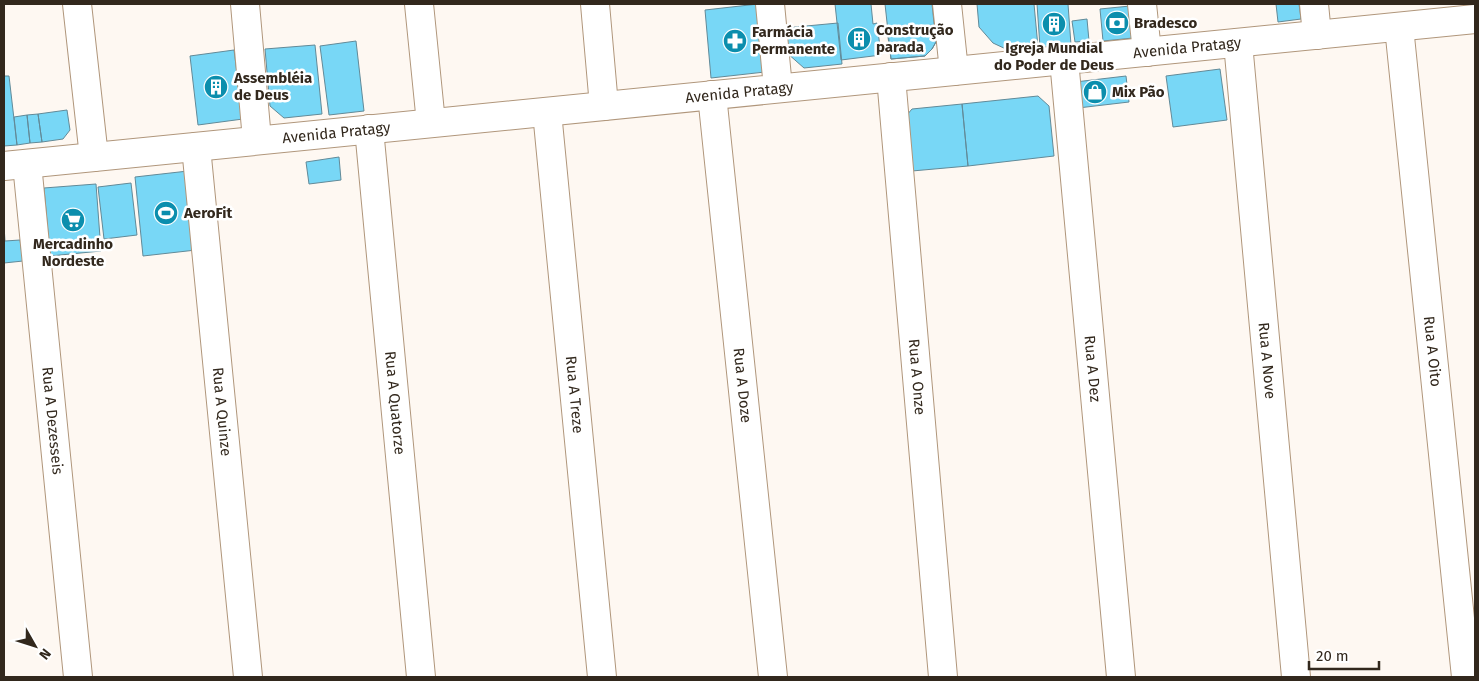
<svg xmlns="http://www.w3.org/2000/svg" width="1479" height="681" viewBox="0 0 1479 681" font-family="'Fira Sans',sans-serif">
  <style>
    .building { fill: #78d7f6; stroke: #628a98 }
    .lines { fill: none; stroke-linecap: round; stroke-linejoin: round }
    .street-casing { stroke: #b0967b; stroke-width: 30 }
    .secondary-casing { stroke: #b0967b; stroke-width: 30 }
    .street { stroke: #fff; stroke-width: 28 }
    .secondary { stroke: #fff; stroke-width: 28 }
    .labels { text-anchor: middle; stroke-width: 5; stroke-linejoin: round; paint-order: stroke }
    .poi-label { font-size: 15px; font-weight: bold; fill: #32281d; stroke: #fff; text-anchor: start }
    .street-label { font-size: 15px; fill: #32281d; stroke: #fff }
  </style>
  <rect width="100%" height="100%" fill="#fef8f2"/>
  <path class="building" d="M758 4 765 72 711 78 705 10Z
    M835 4H871L873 24 877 23 881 55 841 60Z
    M885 4H932L936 42 932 49 925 56 891 59Z
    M977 4H1034L1038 47 1008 50 993 43 979 27Z
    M1037 4H1068L1071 45 1040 47Z
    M1276 4H1299L1301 19 1278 22Z
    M1130 6 1133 38 1103 41 1100 9Z
    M1087 19 1089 41 1075 42 1072 21Z
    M838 23 842 64 804 68 787 53 785 28Z
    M934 25 936 42 932 49 925 56 891 59 887 30Z
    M356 41 364 111 329 115 320 46Z
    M315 45 322 114 284 118 270 106 265 49Z
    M234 50 243 119 198 125 190 56Z
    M1220 69 1227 120 1173 127 1166 76Z
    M4 76H9L17 145 4 146Z
    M1126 76 1129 102 1078 108 1075 82Z
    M1038 96 1049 106 1054 156 968 166 962 104Z
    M962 104 968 166 912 171 906 116 912 109Z
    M67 110 70 130 63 139 42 142 38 114Z
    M38 114 42 142 30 143 27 115Z
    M27 115 30 143 17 145 14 117Z
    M339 157 341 180 309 184 306 162Z
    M188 171 196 250 143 256 135 177Z
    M131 183 137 235 104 239 98 187Z
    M96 184 101 251 50 256 44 188Z
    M4 226 5 241 20 240 23 261 4 263Z"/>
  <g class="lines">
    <g class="street-casing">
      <g id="street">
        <path d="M77 4 94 157"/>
        <path d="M245 4 257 140"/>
        <path d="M419 4 431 123"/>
        <path d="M595 4 604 106"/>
        <path d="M770 4 778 88"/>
        <path d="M1142 4 1147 52"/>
        <path d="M1314 4 1317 35"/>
        <path id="s1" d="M1399 27 1466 677"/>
        <path id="s2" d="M1238 43 1296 677"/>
        <path id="s3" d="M1064 60 1121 677"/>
        <path id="s4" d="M891 77 943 677"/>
        <path id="s5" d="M712 95 773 677"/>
        <path id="s6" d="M547 112 602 677"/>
        <path id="s7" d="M369 129 421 677"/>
        <path id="s8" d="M196 147 248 677"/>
        <path id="s9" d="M27 164 78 677"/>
      </g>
    </g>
    <g class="secondary-casing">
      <g id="secondary">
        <path d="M947 4 954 71"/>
        <path id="s10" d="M4 166 1475 19"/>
      </g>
    </g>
    <use href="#street" class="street"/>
    <use href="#secondary" class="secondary"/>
  </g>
  <defs>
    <g id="bank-disc" transform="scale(1.25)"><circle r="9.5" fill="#0b8ead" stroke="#fff"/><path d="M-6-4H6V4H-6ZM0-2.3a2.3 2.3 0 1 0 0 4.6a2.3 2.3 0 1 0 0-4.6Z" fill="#fff"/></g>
    <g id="building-disc" transform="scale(1.25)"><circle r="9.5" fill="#0b8ead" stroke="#fff"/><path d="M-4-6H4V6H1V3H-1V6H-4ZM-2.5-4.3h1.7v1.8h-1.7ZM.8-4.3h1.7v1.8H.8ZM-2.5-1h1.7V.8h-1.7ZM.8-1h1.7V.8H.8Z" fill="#fff"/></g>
    <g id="pharmacy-disc" transform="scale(1.25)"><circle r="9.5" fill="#0b8ead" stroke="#fff"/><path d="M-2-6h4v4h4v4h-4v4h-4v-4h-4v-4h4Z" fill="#fff"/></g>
    <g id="shop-disc" transform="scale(1.25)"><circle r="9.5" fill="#0b8ead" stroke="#fff"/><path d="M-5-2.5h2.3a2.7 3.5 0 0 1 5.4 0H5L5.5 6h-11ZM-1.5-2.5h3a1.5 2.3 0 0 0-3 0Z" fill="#fff"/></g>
    <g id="stadium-disc" transform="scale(1.25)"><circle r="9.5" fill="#0b8ead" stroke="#fff"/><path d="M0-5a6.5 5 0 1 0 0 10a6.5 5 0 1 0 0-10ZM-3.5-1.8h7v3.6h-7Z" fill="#fff"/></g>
    <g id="supermarket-disc" transform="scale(1.25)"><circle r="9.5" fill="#0b8ead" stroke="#fff"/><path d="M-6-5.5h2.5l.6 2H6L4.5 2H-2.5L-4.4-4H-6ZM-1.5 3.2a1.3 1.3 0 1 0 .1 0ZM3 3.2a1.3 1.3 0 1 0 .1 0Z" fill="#fff"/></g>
  </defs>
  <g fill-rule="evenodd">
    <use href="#bank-disc" x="1117" y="23"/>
    <use href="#building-disc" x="1054" y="24"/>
    <use href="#building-disc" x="859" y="39"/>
    <use href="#pharmacy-disc" x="735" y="41"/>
    <use href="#building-disc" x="216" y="87"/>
    <use href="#shop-disc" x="1095" y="92"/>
    <use href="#stadium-disc" x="166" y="213"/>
    <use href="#supermarket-disc" x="73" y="220"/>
  </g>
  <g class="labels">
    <g class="poi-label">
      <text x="1134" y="28">Bradesco</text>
      <text x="876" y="35">Construção<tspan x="876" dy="17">parada</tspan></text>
      <text x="752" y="37">Farmácia<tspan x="752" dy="17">Permanente</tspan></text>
      <text x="1054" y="53" text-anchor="middle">Igreja Mundial<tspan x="1054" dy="17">do Poder de Deus</tspan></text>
      <text x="234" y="83">Assembléia<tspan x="234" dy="17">de Deus</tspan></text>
      <text x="1112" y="97">Mix Pão</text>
      <text x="184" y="218">AeroFit</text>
      <text x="73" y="249" text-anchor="middle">Mercadinho<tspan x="73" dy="17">Nordeste</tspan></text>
    </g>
    <g class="street-label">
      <text dy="5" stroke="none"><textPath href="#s10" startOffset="1189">Avenida Pratagy</textPath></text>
      <text dy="5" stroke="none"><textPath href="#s10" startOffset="739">Avenida Pratagy</textPath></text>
      <text dy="5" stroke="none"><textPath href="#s10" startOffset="334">Avenida Pratagy</textPath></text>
      <text dy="5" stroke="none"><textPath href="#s1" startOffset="326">Rua A Oito</textPath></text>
      <text dy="5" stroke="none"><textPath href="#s2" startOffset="319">Rua A Nove</textPath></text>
      <text dy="5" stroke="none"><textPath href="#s3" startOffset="310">Rua A Dez</textPath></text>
      <text dy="5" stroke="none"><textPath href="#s4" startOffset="301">Rua A Onze</textPath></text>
      <text dy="5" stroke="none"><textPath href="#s5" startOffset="292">Rua A Doze</textPath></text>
      <text dy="5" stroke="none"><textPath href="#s6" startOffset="284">Rua A Treze</textPath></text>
      <text dy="5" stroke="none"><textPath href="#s7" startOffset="275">Rua A Quatorze</textPath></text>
      <text dy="5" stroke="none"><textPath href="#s8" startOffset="266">Rua A Quinze</textPath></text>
      <text dy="5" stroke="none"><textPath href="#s9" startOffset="258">Rua A Dezesseis</textPath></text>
    </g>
  </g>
  <rect width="1479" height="681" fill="none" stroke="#32281d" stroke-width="10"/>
  <g transform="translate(35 646) rotate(129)" stroke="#ffffff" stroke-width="4" paint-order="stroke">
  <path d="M0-4L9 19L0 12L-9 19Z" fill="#32281d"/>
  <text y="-8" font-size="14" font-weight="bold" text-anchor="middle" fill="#32281d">N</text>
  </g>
  <path d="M1309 661v8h70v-8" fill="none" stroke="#32281d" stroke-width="2.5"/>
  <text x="1316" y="661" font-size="15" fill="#32281d" stroke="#ffffff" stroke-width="4" paint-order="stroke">20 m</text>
</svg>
